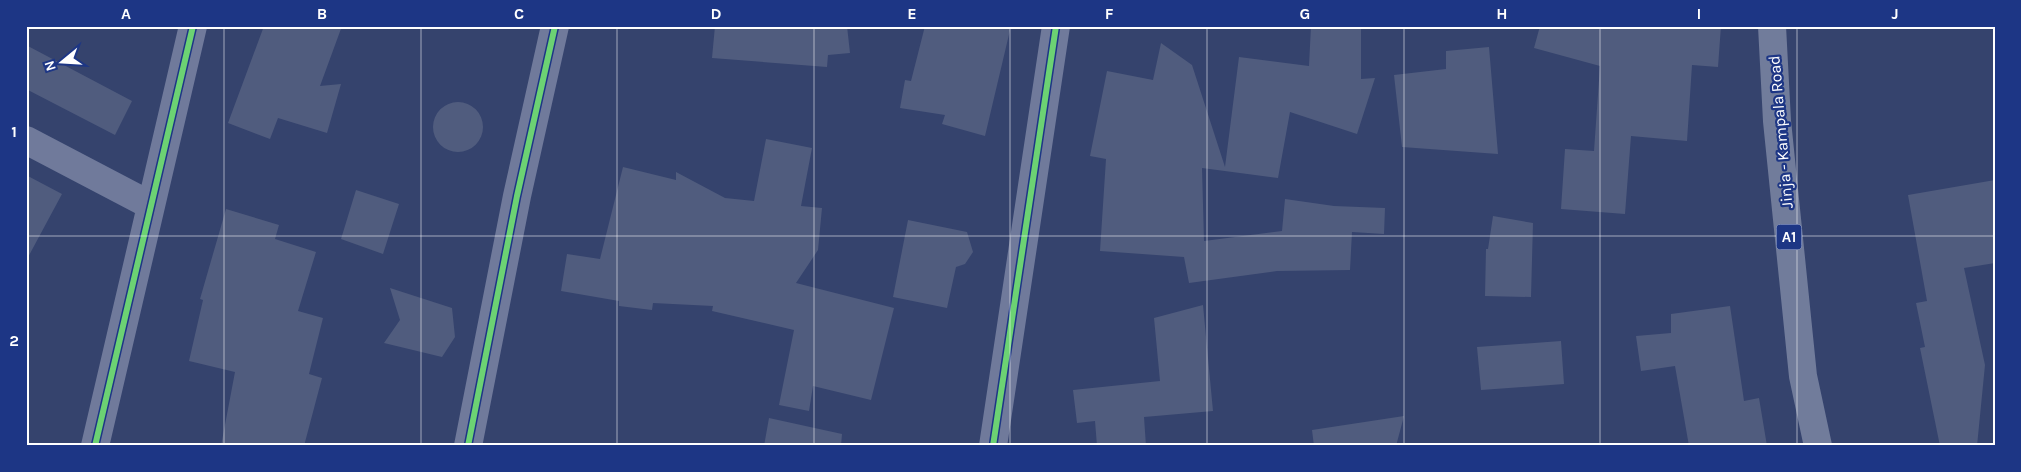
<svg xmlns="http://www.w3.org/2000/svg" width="2021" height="472" viewBox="0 0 2021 472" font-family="Karla,sans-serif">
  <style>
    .building { fill: #505c7e }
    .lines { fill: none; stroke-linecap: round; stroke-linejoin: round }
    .minor { stroke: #707a9b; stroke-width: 28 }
    .highway { stroke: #717c9b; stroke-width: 28 }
    .cycleway-casing { stroke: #1d3685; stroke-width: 9 }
    .cycleway { stroke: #6cd273; stroke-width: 6 }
    .grid { fill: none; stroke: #fff; stroke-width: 1; stroke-opacity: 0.55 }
    .labels { text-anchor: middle; stroke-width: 4.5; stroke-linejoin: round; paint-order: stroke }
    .shield { fill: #1d3685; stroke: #bbc3da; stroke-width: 1 }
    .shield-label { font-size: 15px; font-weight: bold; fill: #fff }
    .street-label { font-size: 16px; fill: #fff; stroke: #1d3685 }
    .neatline { fill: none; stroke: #fff; stroke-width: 2 }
    .grid-label { font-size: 16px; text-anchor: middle; font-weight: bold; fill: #fff }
  </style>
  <rect width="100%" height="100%" fill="#35436d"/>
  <path class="building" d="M264 26H342L320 86 341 84 327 133 278 118 270 139 228 123Z
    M715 26H847L850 53 828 55 827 67 712 58Z
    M925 26H1011L985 136 942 124 945 115 900 108 905 80 911 81Z
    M1311 26H1361V79L1375 78 1357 134 1290 112 1278 178 1202 168 1204 241 1282 231 1285 199 1334 206 1385 208 1384 234 1352 232 1350 270 1277 271 1189 283 1184 257 1100 251 1106 159 1090 156 1107 71 1153 80 1161 43 1192 65 1225 167 1239 57 1309 66Z
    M1540 26H1721L1718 67 1692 65 1687 141 1631 136 1625 214 1561 209 1565 149 1594 151 1600 66 1534 48Z
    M26 45 132 101 115 135 26 89Z
    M1489 47 1498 154 1402 147 1394 75 1446 69V51Z
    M433 127a25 25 0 1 1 50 0a25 25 0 1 1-50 0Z
    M766 139 812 148 801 206 822 208 818 250 796 283 894 308 871 400 813 386 809 411 779 405 794 330 712 311 713 306 653 303 652 310 619 306V301L561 291 567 254 600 259 623 167 676 180V172L725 198 754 201Z
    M26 175 62 194 26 261Z
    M1995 180V263L1964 268 1985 365 1977 446H1940L1920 348 1925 347 1916 303 1927 301 1908 195Z
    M356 190 399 204 383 254 341 239Z
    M226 209 279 225 275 239 316 252 298 311 323 318 309 374 322 378 304 446H221L235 372 189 361 203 300 200 299Z
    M1493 216 1533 223 1531 297 1485 296 1486 249H1488Z
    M908 220 967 232 973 252 965 264 956 267 947 308 893 297Z
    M390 288 452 308 455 337 442 357 384 343 400 320Z
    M1203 305 1213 411 1144 417 1146 446H1097L1095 421 1077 423 1073 390 1160 381 1154 318Z
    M1730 306 1744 401 1759 398 1767 446H1689L1675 366 1641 371 1636 336 1671 333V314Z
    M1561 341 1564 384 1481 390 1477 347Z
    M1404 416 1396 446H1314L1312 430Z
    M769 418 842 434 841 446H764Z"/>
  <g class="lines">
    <path class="minor" d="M26 140 150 205
      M95 446 193 26
      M468 446 517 196 555 26
      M993 446 1056 26"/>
    <path class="highway" d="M1772 26 1777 121 1803 376 1818 446"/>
    <g class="cycleway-casing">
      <path id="cycleway" d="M95 446 193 26
        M468 446 517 196 555 26
        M993 446 1056 26"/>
    </g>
    <use href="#cycleway" class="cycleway"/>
  </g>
  <path class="grid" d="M224 26V446M421 26V446M617 26V446M814 26V446M1010 26V446M1207 26V446M1404 26V446M1600 26V446M1797 26V446M26 236H1995"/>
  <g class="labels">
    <rect class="shield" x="1776.5" y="224.5" width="25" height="25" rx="4"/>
    <g class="shield-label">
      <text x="1789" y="242">A1</text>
    </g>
    <g class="street-label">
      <text transform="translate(1780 132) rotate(-95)" y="6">Jinja - Kampala Road</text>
    </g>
  </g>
  <rect width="2021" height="472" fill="none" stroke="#1d3685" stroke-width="55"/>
  <g transform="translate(62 62) rotate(252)" stroke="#1d3685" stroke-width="4" paint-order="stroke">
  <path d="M0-4L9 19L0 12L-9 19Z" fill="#ffffff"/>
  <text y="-8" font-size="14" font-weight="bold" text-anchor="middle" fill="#ffffff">N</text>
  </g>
  <rect x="28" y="28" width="1966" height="416" class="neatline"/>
  <g class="grid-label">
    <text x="126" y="19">A</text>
    <text x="322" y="19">B</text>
    <text x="519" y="19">C</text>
    <text x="716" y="19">D</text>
    <text x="912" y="19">E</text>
    <text x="1109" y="19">F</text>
    <text x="1305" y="19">G</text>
    <text x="1502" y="19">H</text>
    <text x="1699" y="19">I</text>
    <text x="1895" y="19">J</text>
    <text x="14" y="137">1</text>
    <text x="14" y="346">2</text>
  </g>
</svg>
